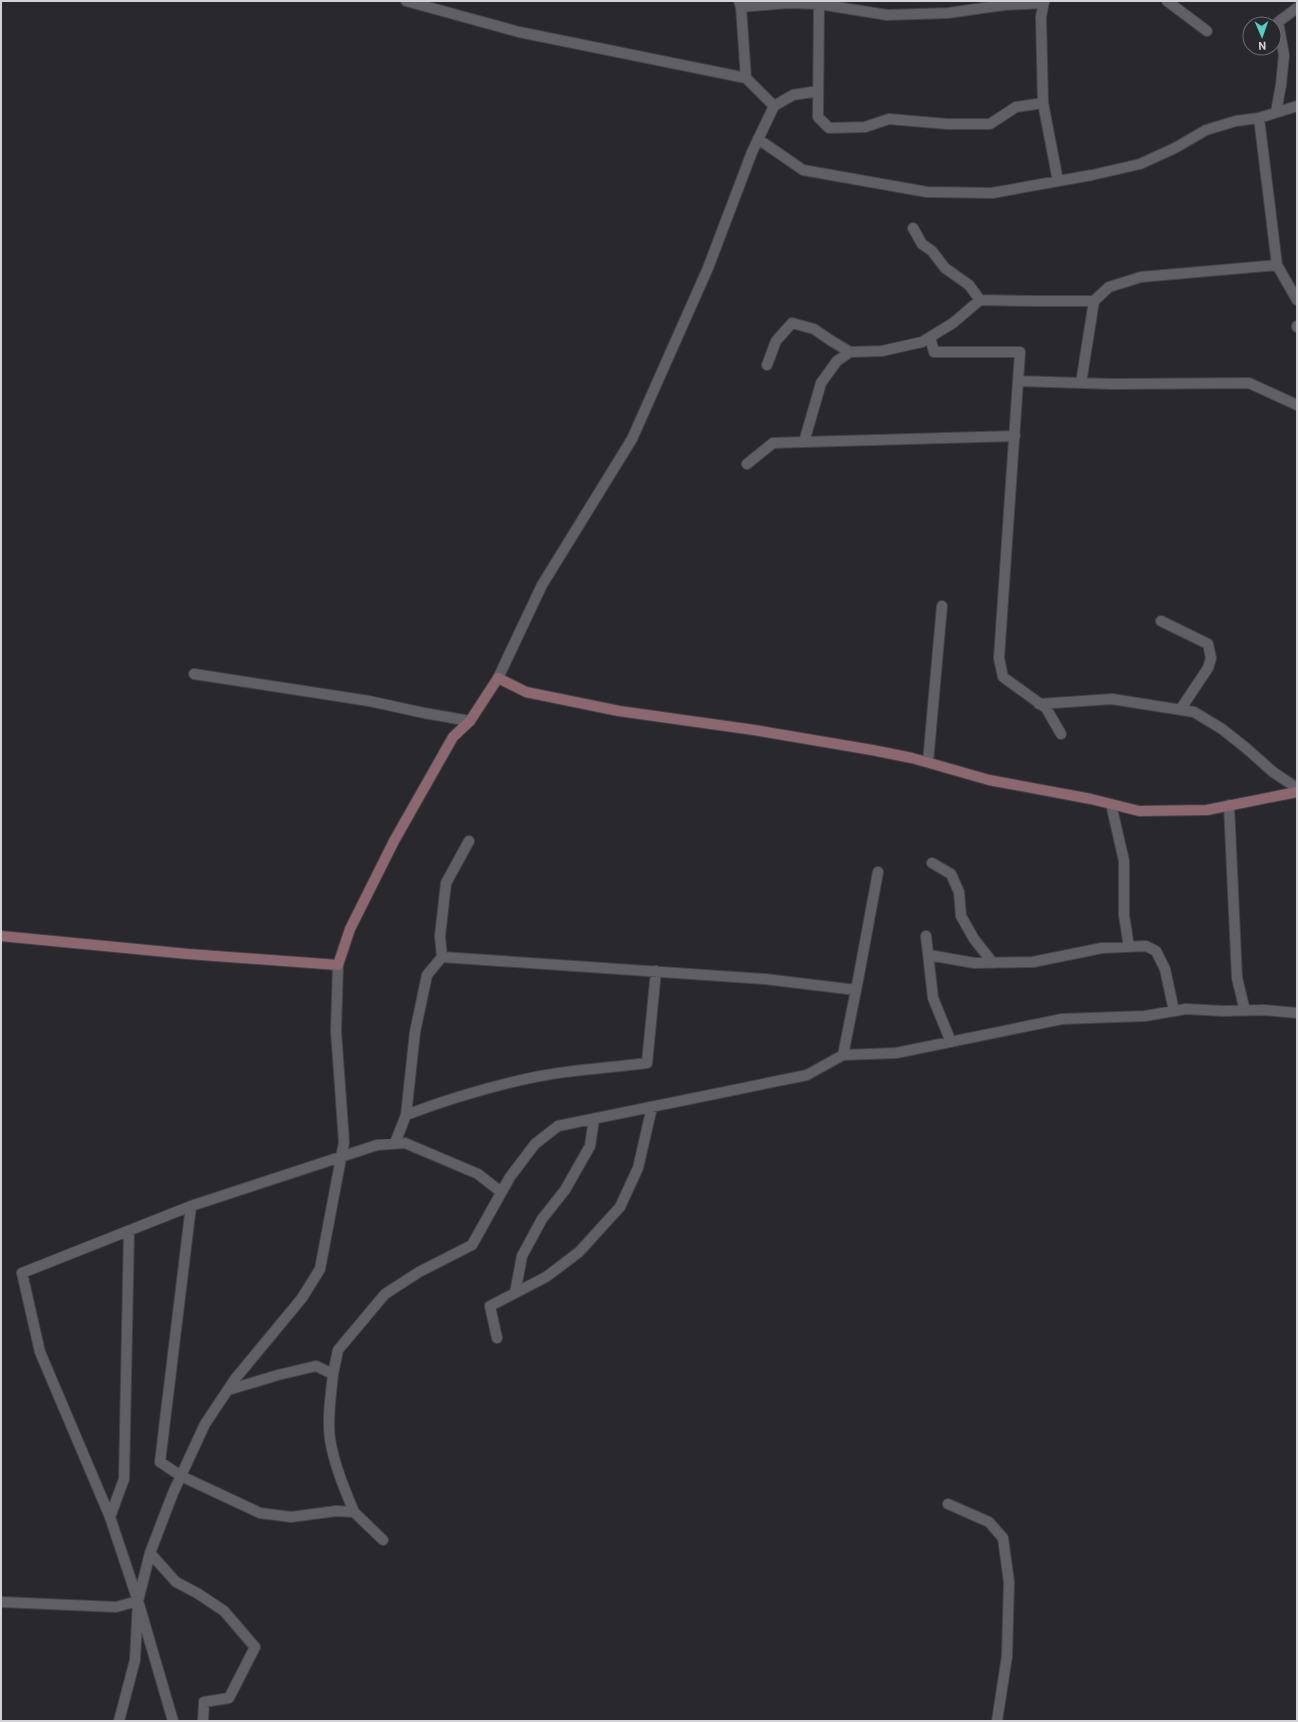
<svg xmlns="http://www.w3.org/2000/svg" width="1298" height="1722" viewBox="0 0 1298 1722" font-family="Roboto,sans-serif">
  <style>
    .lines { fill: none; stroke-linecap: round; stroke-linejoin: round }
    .street-casing { stroke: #444348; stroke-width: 12 }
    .secondary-casing { stroke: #444348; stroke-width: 12 }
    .street { stroke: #605f65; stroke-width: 10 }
    .secondary { stroke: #8d6770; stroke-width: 10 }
  </style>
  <rect width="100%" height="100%" fill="#29282d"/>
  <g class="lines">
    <g class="street-casing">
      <path id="street" d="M406 1 519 32 746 78
        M1167 1 1207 31
        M819 4 818 117 829 128 865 127 889 119 947 124H990L1016 107 1043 103 1041 17 1044 1
        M741 7 788 3 819 4 887 15 948 13 1004 5 1044 3
        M1043 103 1058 181
        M774 106 793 95 818 91
        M1297 106 1259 118 1277 265 1297 300
        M1276 112 1281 85 1284 55 1278 22 1297 8
        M758 139 803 170 927 192 992 193 1092 175 1140 164 1175 148 1206 130 1236 121 1259 118
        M913 228 922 244 932 251 945 268 969 285 980 300
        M1297 326V327
        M930 337 934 352H1020L999 658 1003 677 1046 708 1061 734
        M767 365 776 341 792 323 814 329 830 340 850 352 882 351 922 342 953 323 980 300 1035 301H1094
        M1018 381 1113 384 1249 383 1297 405
        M1081 383 1094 301 1109 287 1141 277 1277 265
        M804 442 1015 436
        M747 464 773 443 804 442 821 383 837 361 850 352
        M1161 621 1208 644 1211 658 1208 668 1180 710
        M194 674 369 701 424 713 470 721
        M498 678 542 585 632 439 708 268 752 152 774 106 746 78 741 7 739 1
        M1039 704 1112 699 1194 712 1222 729 1246 748 1273 772 1297 788
        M928 762 942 606
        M1111 804 1124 861V915L1129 947
        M1229 805 1237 978 1245 1011
        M932 863 951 874 959 892 961 916 974 939 993 963
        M926 936 933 998 951 1042
        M929 955 974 963 1033 962 1102 948 1146 946 1156 951 1165 969 1174 1011
        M442 957 440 936 446 883 469 841
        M843 1055 896 1053 1062 1019 1145 1016 1186 1009 1223 1011 1264 1010 1297 1013
        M406 1115 415 1032 427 975 442 957 765 979 856 990
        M395 1143 406 1115C448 1099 492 1086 535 1077 572 1069 610 1068 647 1063L656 971
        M191 1206 160 1462 181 1476 260 1513 291 1517 336 1511 354 1512 383 1540
        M515 1293 522 1256 542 1219 565 1190 590 1146 594 1119
        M497 1338 490 1306 546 1277 579 1252 620 1207 638 1168 652 1107
        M333 1374 338 1350 385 1294 419 1272 472 1245 510 1177 535 1144 558 1126 807 1075 843 1055 858 980 878 872
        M228 1390 278 1375 316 1366 333 1374C331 1395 327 1418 330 1439 334 1464 344 1488 354 1512
        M948 1504 989 1522 1003 1538 1009 1582 1007 1656 997 1721
        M110 1517 124 1479 129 1231
        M150 1553 176 1582 197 1593 224 1611 255 1647 229 1698 204 1702 203 1721
        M1 1602 116 1607 138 1601
        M119 1721 135 1660 138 1601 110 1517 40 1352 22 1273 191 1206 377 1145 405 1143 478 1174 501 1192
        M173 1721 138 1601 150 1553 173 1493 205 1424 235 1379 302 1298 320 1269 344 1142 336 1031 338 965"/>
    </g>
    <g class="secondary-casing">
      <path id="secondary" d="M1 936 188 954 338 965 350 929 394 841 453 737 470 721 498 678 526 692 619 711 754 730 872 750 912 758 989 780 1091 799 1139 811 1207 810 1297 792"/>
    </g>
    <use href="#street" class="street"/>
    <use href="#secondary" class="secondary"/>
  </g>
  <rect width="1298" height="1722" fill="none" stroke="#d3d2d6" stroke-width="4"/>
  <g transform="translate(1262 36) rotate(178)"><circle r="19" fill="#29282d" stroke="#6d6c71"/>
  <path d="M0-3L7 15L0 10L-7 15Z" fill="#55cec5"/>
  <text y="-6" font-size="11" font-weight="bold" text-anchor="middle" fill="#d3d2d6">N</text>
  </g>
</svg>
